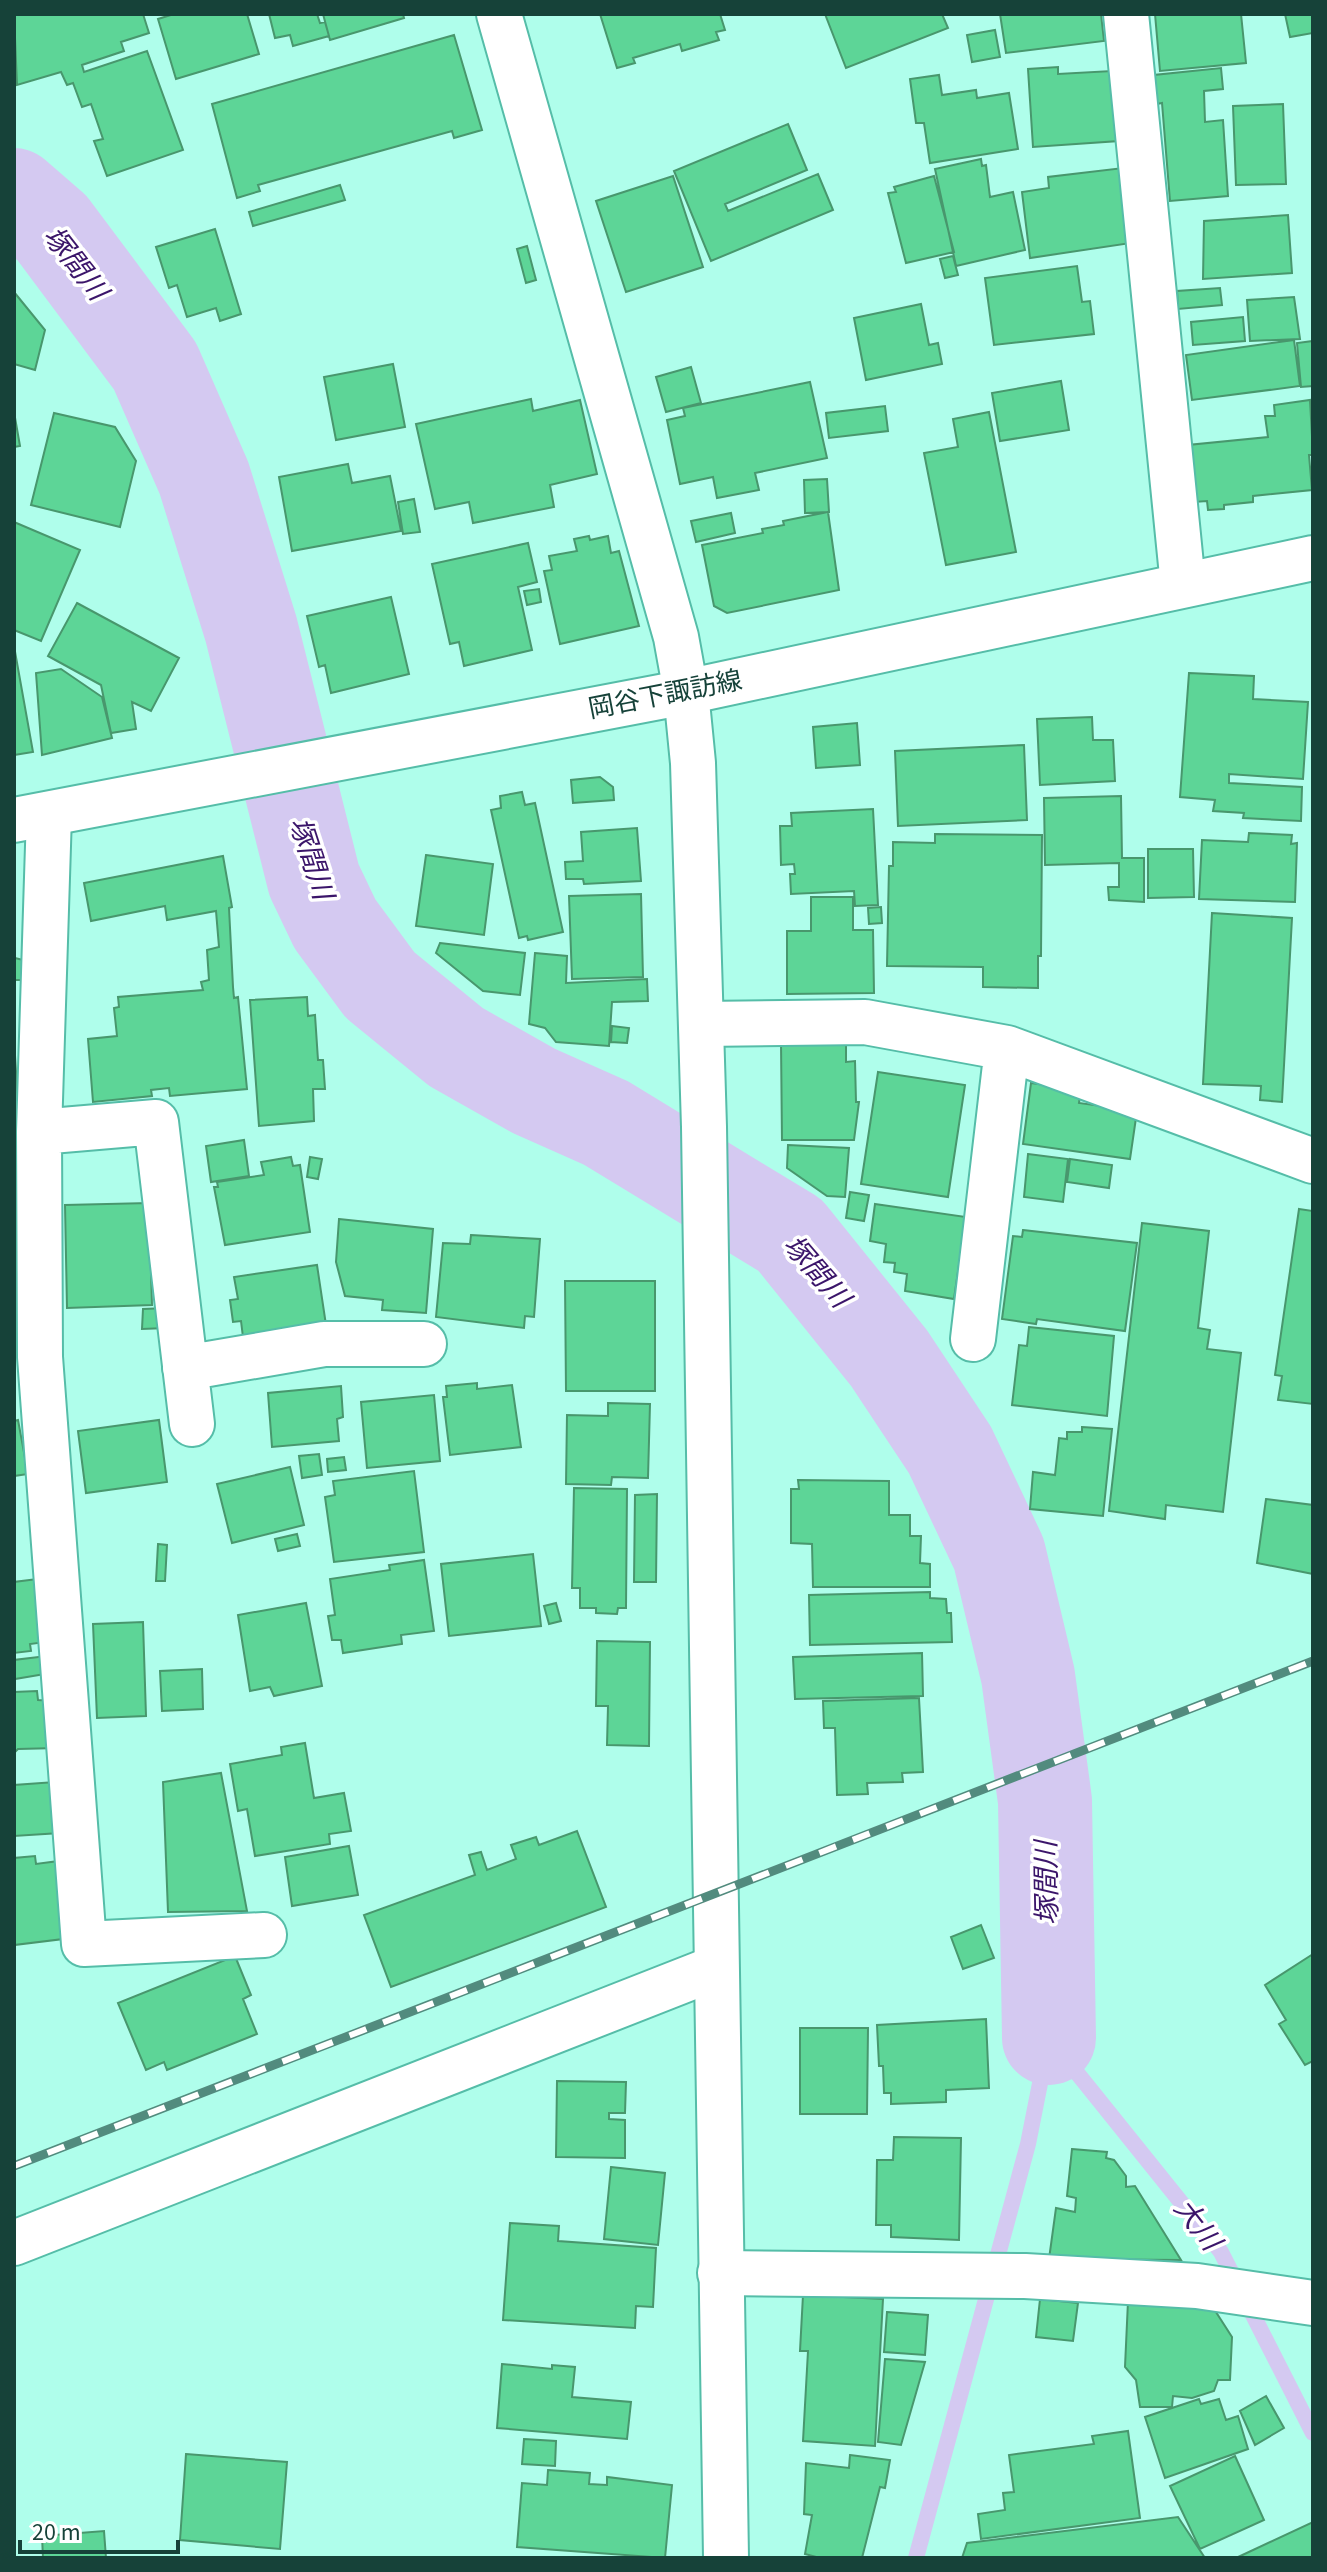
<svg xmlns="http://www.w3.org/2000/svg" width="1327" height="2572" viewBox="0 0 1327 2572" font-family="'Source Sans 3','Noto Sans JP',sans-serif">
  <style>
    .lines { fill: none; stroke-linecap: round; stroke-linejoin: round }
    .stream { stroke: #d4c9f1; stroke-width: 16 }
    .river { stroke: #d4c9f1; stroke-width: 94 }
    .building { fill: #5dd597; stroke: #48976d; stroke-width: 2 }
    .minor-casing { stroke: #55bda8; stroke-width: 48 }
    .tertiary-casing { stroke: #55bda8; stroke-width: 48 }
    .secondary-casing { stroke: #55bda8; stroke-width: 48 }
    .minor { stroke: #fff; stroke-width: 44 }
    .tertiary { stroke: #fff; stroke-width: 44 }
    .secondary { stroke: #fff; stroke-width: 44 }
    .rail-casing { stroke: #528b7e; stroke-width: 9 }
    .rail { stroke: #fff; stroke-width: 6; stroke-dasharray: 18; stroke-linecap: butt }
    .labels { text-anchor: middle; stroke-width: 7; stroke-linejoin: round; paint-order: stroke }
    .street-label { font-size: 26px; fill: #164239; stroke: #fff }
    .water-label { font-size: 28px; font-style: italic; fill: #3b156a; stroke: #fff }
  </style>
  <rect width="100%" height="100%" fill="#affeeb"/>
  <g class="lines">
    <path class="stream" d="M1049 2038 1221 2252 1313 2433
      M916 2558 1028 2144 1049 2038"/>
    <path class="river" d="M14 195 52 228 155 366 204 478 251 629 314 880 335 924 380 985 456 1047 534 1091 606 1123 790 1235 889 1358 950 1450 999 1554 1028 1676 1045 1801 1049 2038"/>
  </g>
  <path class="building" d="M14 14H143L149 33 121 42 124 51 82 65 84 72 147 51 183 150 107 176 94 141 103 139 91 104 82 107 73 83 67 85 61 72 17 85Z
    M174 14H247L259 54 176 79 158 19Z
    M269 14H317L320 23 325 22 329 36 293 46 290 35 275 38Z
    M323 14H403L404 18 330 40Z
    M600 14H720L725 30 716 32 719 40 682 51 680 44 633 58 635 63 617 68Z
    M825 14H942L948 28 846 68Z
    M1000 14H1101L1104 41 1006 53Z
    M1155 14H1241L1246 63 1160 71Z
    M1285 14H1313V33L1290 37Z
    M995 30 1000 57 972 62 967 35Z
    M454 35 482 130 454 138 452 131 258 185 260 191 237 198 212 104Z
    M1058 67V74L1112 71 1119 141 1033 147 1028 69Z
    M1221 68 1223 89 1204 91 1205 122 1223 120 1228 196 1170 201 1162 103 1157 104 1154 75Z
    M939 75 942 95 976 90 977 98 1009 93 1018 149 930 163 924 123H916L910 79Z
    M1283 104 1286 184 1236 185 1233 106Z
    M788 124 807 170 725 204 728 211 818 174 833 210 711 261 674 171Z
    M981 159 982 166 986 165 990 197 1013 192 1025 250 956 266 935 169Z
    M1123 168 1131 243 1030 258 1022 192 1049 188 1048 177Z
    M673 176 703 267 626 292 596 201Z
    M934 176 954 252 906 263 888 193 896 192 894 187Z
    M340 185 345 200 253 226 249 212Z
    M1288 215 1292 273 1203 279 1204 221Z
    M215 229 241 314 220 321 216 308 187 317 177 285 169 288 156 247Z
    M527 246 536 280 526 283 517 249Z
    M953 256 958 275 945 278 940 259Z
    M1077 266 1082 302 1090 301 1094 334 994 345 985 278Z
    M1220 288 1222 305 1178 309 1177 291Z
    M14 292 45 330 35 370 14 364Z
    M1294 297 1300 339 1250 341 1247 300Z
    M921 304 929 345 938 343 942 364 866 380 854 318Z
    M1243 317 1245 341 1193 345 1191 322Z
    M1294 340 1300 386 1192 400 1186 355Z
    M1313 341V386L1301 387 1297 343Z
    M393 364 405 427 336 440 324 377Z
    M691 367 701 403 666 412 656 377Z
    M1061 381 1069 430 1000 441 992 393Z
    M810 382 827 458 755 473 759 490 717 498 713 477 680 484 667 420 685 416 683 408Z
    M531 399 533 411 580 400 597 474 550 485 554 507 473 523 469 502 435 509 416 424Z
    M1310 400 1313 455H1309L1312 490 1253 496V502L1224 505V509L1208 510 1207 501 1194 502 1188 445 1268 437 1265 416H1275L1274 405Z
    M885 406 888 431 829 438 826 413Z
    M14 412 20 446 14 447Z
    M989 412 1016 552 946 565 924 453 958 447 953 419Z
    M54 413 115 427 136 461 120 527 31 505Z
    M348 464 352 483 390 476 401 531 292 551 279 477Z
    M827 479 829 512 805 513 804 480Z
    M414 499 420 532 403 534 398 502Z
    M828 512 839 590 727 613 714 606 702 545 763 533 762 529 784 525 783 521Z
    M731 513 735 533 696 542 691 521Z
    M14 522 80 550 41 641 14 630Z
    M589 536 590 540 608 536 611 553 619 551 639 626 560 644 544 571 552 570 549 556 577 551 574 539Z
    M528 543 537 582 518 587 532 650 464 666 459 642 450 644 432 564Z
    M539 589 541 602 527 605 524 591Z
    M391 597 409 674 331 693 325 665 319 667 307 616Z
    M77 603 179 658 151 711 132 702 136 729 111 733 101 685 48 656Z
    M14 646 33 752 14 755Z
    M61 669 102 697 112 738 42 755 36 673Z
    M1189 673 1254 676 1253 699 1308 702 1303 779 1229 774V783L1302 787 1301 821 1243 818 1244 813 1213 811 1215 800 1180 797Z
    M1092 717 1093 740H1113L1115 781 1040 785 1037 719Z
    M857 723 860 765 816 768 813 727Z
    M1024 745 1027 820 898 826 895 751Z
    M600 777 613 787 614 800 573 803 571 780Z
    M522 792 525 805 535 803 563 932 528 940 527 936 519 938 491 810 501 808 500 796Z
    M1121 796 1122 858H1144V902L1109 900 1108 887H1119V863L1045 865 1044 798Z
    M873 809 878 905 855 906 854 891 791 894 790 874H795L794 864 781 865 780 826H792L791 813Z
    M637 828 641 881 584 884 583 879H566L565 862 583 861 581 832Z
    M1249 833 1292 835 1291 844 1297 843 1295 902 1199 899 1202 840 1248 842Z
    M935 834 1042 835 1041 956H1038V988L983 987V967L887 966 889 866H893V842L935 843Z
    M1148 849H1193L1194 897 1148 898Z
    M426 855 493 864 484 935 416 926Z
    M223 856 232 907 229 908 233 987 234 998 238 997 247 1089 170 1096 169 1088 151 1090 152 1096 93 1102 88 1039 117 1036 114 1008 119 1007 118 997 203 990 201 982 209 980 207 950 219 947 216 911 167 920 165 906 91 921 84 883Z
    M14 888 15 958 23 960 22 980H14Z
    M641 894 643 977 572 979 569 896Z
    M811 897H853V930H873L874 993 787 994V931H811Z
    M881 907 882 923 869 924 868 908Z
    M1212 913 1292 918 1282 1102 1260 1100 1261 1086 1203 1084Z
    M440 943 525 953 520 995 483 991 436 953Z
    M535 953 567 956 566 983 647 979 648 1001 612 1002 609 1046 556 1042 545 1028 529 1024Z
    M307 997 308 1016 315 1015 318 1060H323L325 1089H313L314 1121 259 1126 250 1000Z
    M612 1026 629 1028 627 1043 611 1042Z
    M14 1039 19 1120H14Z
    M846 1042V1062L855 1061 856 1102H859L854 1140H782L781 1043Z
    M878 1072 965 1085 948 1197 861 1184Z
    M1031 1083 1081 1090 1079 1103 1137 1111 1130 1159 1023 1144Z
    M244 1140 249 1176 211 1182 206 1146Z
    M788 1145 849 1148 845 1197 827 1196 787 1168Z
    M1028 1154 1068 1159 1063 1202 1024 1197Z
    M291 1157 293 1166 300 1165 310 1232 225 1245 214 1187H218L217 1182 264 1175 261 1162Z
    M310 1157 322 1159 318 1179 307 1177Z
    M1070 1159 1112 1165 1109 1188 1067 1182Z
    M850 1192 869 1195 864 1221 846 1218Z
    M149 1203 152 1305 67 1308 65 1205Z
    M875 1204 966 1217 954 1299 905 1291 907 1274 894 1272 895 1263 884 1262 886 1244 870 1241Z
    M1299 1209 1313 1211V1404L1278 1400 1282 1376 1275 1375Z
    M14 1212H26V1302H14Z
    M339 1219 433 1229 426 1313 382 1310 383 1300 345 1296 336 1262Z
    M1142 1223 1209 1231 1198 1328 1210 1330 1207 1349 1241 1353 1223 1512 1166 1505 1165 1519 1109 1511Z
    M1023 1230 1137 1243 1125 1331 1037 1319 1036 1324 1002 1319 1013 1236 1022 1237Z
    M471 1235 540 1239 534 1317 525 1316 524 1328 436 1317 443 1243 470 1244Z
    M317 1265 326 1325 243 1337 241 1321 233 1322 230 1300 238 1299 234 1277Z
    M565 1281H655V1391H566Z
    M166 1308 167 1328 142 1329 143 1309Z
    M1029 1327 1114 1336 1107 1416 1012 1405 1019 1345 1027 1346Z
    M477 1383V1389L512 1385 521 1447 450 1455 443 1397H447L446 1386Z
    M341 1386 343 1417 337 1419 339 1441 272 1447 268 1393Z
    M434 1395 440 1461 367 1468 361 1402Z
    M608 1403 650 1404 648 1478 612 1477 611 1485 566 1484 567 1415 608 1416Z
    M18 1420 28 1474 14 1476V1421Z
    M159 1420 167 1482 86 1493 78 1431Z
    M1082 1427 1112 1429 1103 1516 1030 1509 1033 1472 1055 1475 1059 1438 1067 1439V1432H1082Z
    M319 1454 322 1475 302 1478 299 1456Z
    M344 1457 346 1470 328 1472 327 1459Z
    M290 1467 304 1525 232 1543 217 1484Z
    M414 1471 424 1552 334 1562 325 1497 335 1495 333 1481Z
    M798 1480 889 1481V1515H910V1536H921L920 1563 930 1564V1587H813L812 1544 791 1543V1489H799Z
    M574 1488 627 1489 626 1608H618L617 1614 596 1613V1608H580V1588H572Z
    M657 1494 656 1582H634L635 1495Z
    M1266 1499 1313 1505V1574L1257 1563Z
    M297 1534 300 1546 278 1551 275 1539Z
    M158 1544 167 1545 165 1581H156Z
    M533 1554 541 1626 449 1636 441 1564Z
    M424 1560 434 1631 401 1635 402 1644 343 1653 341 1640H332L328 1616 335 1615 330 1579 390 1570 389 1565Z
    M45 1578 53 1641 30 1644 31 1651 14 1653V1582Z
    M930 1592V1598L946 1599 947 1613H951L952 1642 810 1645 809 1595Z
    M306 1603 322 1686 274 1696 270 1687 250 1691 238 1615Z
    M556 1603 561 1621 549 1624 544 1606Z
    M143 1622 146 1716 97 1718 93 1624Z
    M597 1641 650 1642 649 1746 607 1745 608 1706H596Z
    M922 1653 923 1696 795 1699 793 1657Z
    M55 1655 57 1672 15 1679 14 1660Z
    M202 1669 203 1709 162 1711 160 1671Z
    M37 1691 38 1700 56 1701 58 1748 18 1749 14 1753V1692Z
    M919 1698 923 1772 902 1773 903 1782 867 1783 868 1794 837 1795 835 1728H824L823 1701Z
    M305 1743 314 1798 344 1793 351 1831 329 1834 330 1844 255 1856 247 1809 238 1811 230 1764 282 1755 281 1747Z
    M221 1773 247 1911 168 1912 163 1782Z
    M55 1782 60 1833 14 1836V1785Z
    M577 1831 606 1907 391 1987 364 1915 475 1875 469 1855 481 1852 487 1870 516 1859 511 1845 536 1837 539 1845Z
    M349 1846 358 1895 292 1906 285 1857Z
    M35 1856 36 1864 59 1861 63 1939 14 1945V1858Z
    M981 1925 994 1958 963 1969 951 1937Z
    M1313 1954V2061L1305 2065 1279 2024 1286 2020 1265 1985Z
    M235 1956 251 1995 243 1999 257 2034 167 2070 164 2062 146 2070 118 2003Z
    M986 2019 989 2088 946 2090V2102L891 2104V2093H884L883 2066H879L877 2025Z
    M800 2028H868L867 2114H800Z
    M557 2081 626 2082 625 2113H609V2119L625 2120V2158L556 2157Z
    M894 2137 961 2138 959 2240 891 2237V2225H876L877 2160H893Z
    M1072 2149 1107 2152 1106 2158 1114 2160 1126 2176V2187L1135 2186 1181 2260 1049 2259 1056 2208 1075 2212 1076 2198 1067 2196Z
    M611 2167 665 2173 658 2245 604 2239Z
    M510 2223 559 2226 558 2241 656 2248 653 2307 636 2306 635 2328 503 2320Z
    M803 2295 883 2299 875 2446 803 2441 808 2351H800Z
    M1040 2299 1078 2303 1073 2341 1036 2337Z
    M1128 2301 1214 2309 1232 2337 1230 2380H1218L1214 2391 1192 2398 1173 2396 1172 2407H1140L1136 2380 1125 2367Z
    M887 2312 928 2315 925 2355 884 2352Z
    M885 2359 925 2362 901 2445 878 2442Z
    M502 2364 552 2369V2365L575 2367 572 2397 631 2402 627 2439 497 2428Z
    M1266 2396 1284 2428 1255 2445 1240 2411Z
    M1199 2399 1201 2404 1219 2399 1226 2420 1238 2416 1248 2449 1165 2478 1145 2417Z
    M1128 2431 1140 2518 981 2539 978 2514 1005 2510 1003 2493 1014 2492 1009 2455 1094 2444 1092 2436Z
    M524 2439 556 2441 555 2466 522 2464Z
    M186 2454 287 2462 280 2549 180 2540Z
    M850 2455 890 2460 885 2488 880 2487 862 2558H820L805 2554 812 2515 804 2514 806 2463 849 2468Z
    M1235 2456 1264 2520 1200 2549 1170 2486Z
    M548 2470 590 2473 589 2484 607 2485V2477L672 2485 665 2558 517 2547 522 2483 547 2485Z
    M1178 2517 1205 2558H962L967 2543Z
    M1313 2522V2558H1236Z
    M104 2531 106 2558H43L42 2536Z"/>
  <g class="lines">
    <g class="minor-casing">
      <path id="minor" d="M1126 14 1183 585
        M49 814 39 1132 40 1357 84 1944 264 1935
        M701 1024 865 1022 1007 1048 1313 1161
        M39 1132 156 1122 192 1424
        M973 1339 1007 1048
        M185 1368 324 1344H424
        M14 2243 715 1968
        M720 2273 1025 2276 1197 2286 1313 2303"/>
    </g>
    <g class="tertiary-casing">
      <path id="tertiary" d="M499 14 676 637 686 692 693 763 704 1127 726 2558"/>
    </g>
    <g class="secondary-casing">
      <path id="secondary" d="M14 820 686 692 1313 558"/>
    </g>
    <use href="#minor" class="minor"/>
    <use href="#tertiary" class="tertiary"/>
    <use href="#secondary" class="secondary"/>
    <g class="rail-casing">
      <path id="rail" d="M14 2166 1313 1661"/>
    </g>
    <use href="#rail" class="rail"/>
  </g>
  <g class="labels">
    <g class="street-label">
      <text transform="translate(665 694) rotate(-11)" y="9">岡谷下諏訪線</text>
    </g>
    <g class="water-label">
      <text transform="translate(76 263) rotate(52)" y="10">塚間川</text>
      <text transform="translate(312 858) rotate(72)" y="10">塚間川</text>
      <text transform="translate(817 1271) rotate(49)" y="10">塚間川</text>
      <text transform="translate(1046 1883) rotate(-91)" y="10">塚間川</text>
      <text transform="translate(1198 2224) rotate(52)" y="10">大川</text>
    </g>
  </g>
  <rect width="1327" height="2572" fill="none" stroke="#164239" stroke-width="32"/>
  <path d="M20 2540v12h158v-12" fill="none" stroke="#164239" stroke-width="4"/>
  <text x="32" y="2540" font-size="24" fill="#164239" stroke="#ffffff" stroke-width="6" paint-order="stroke">20 m</text>
</svg>
